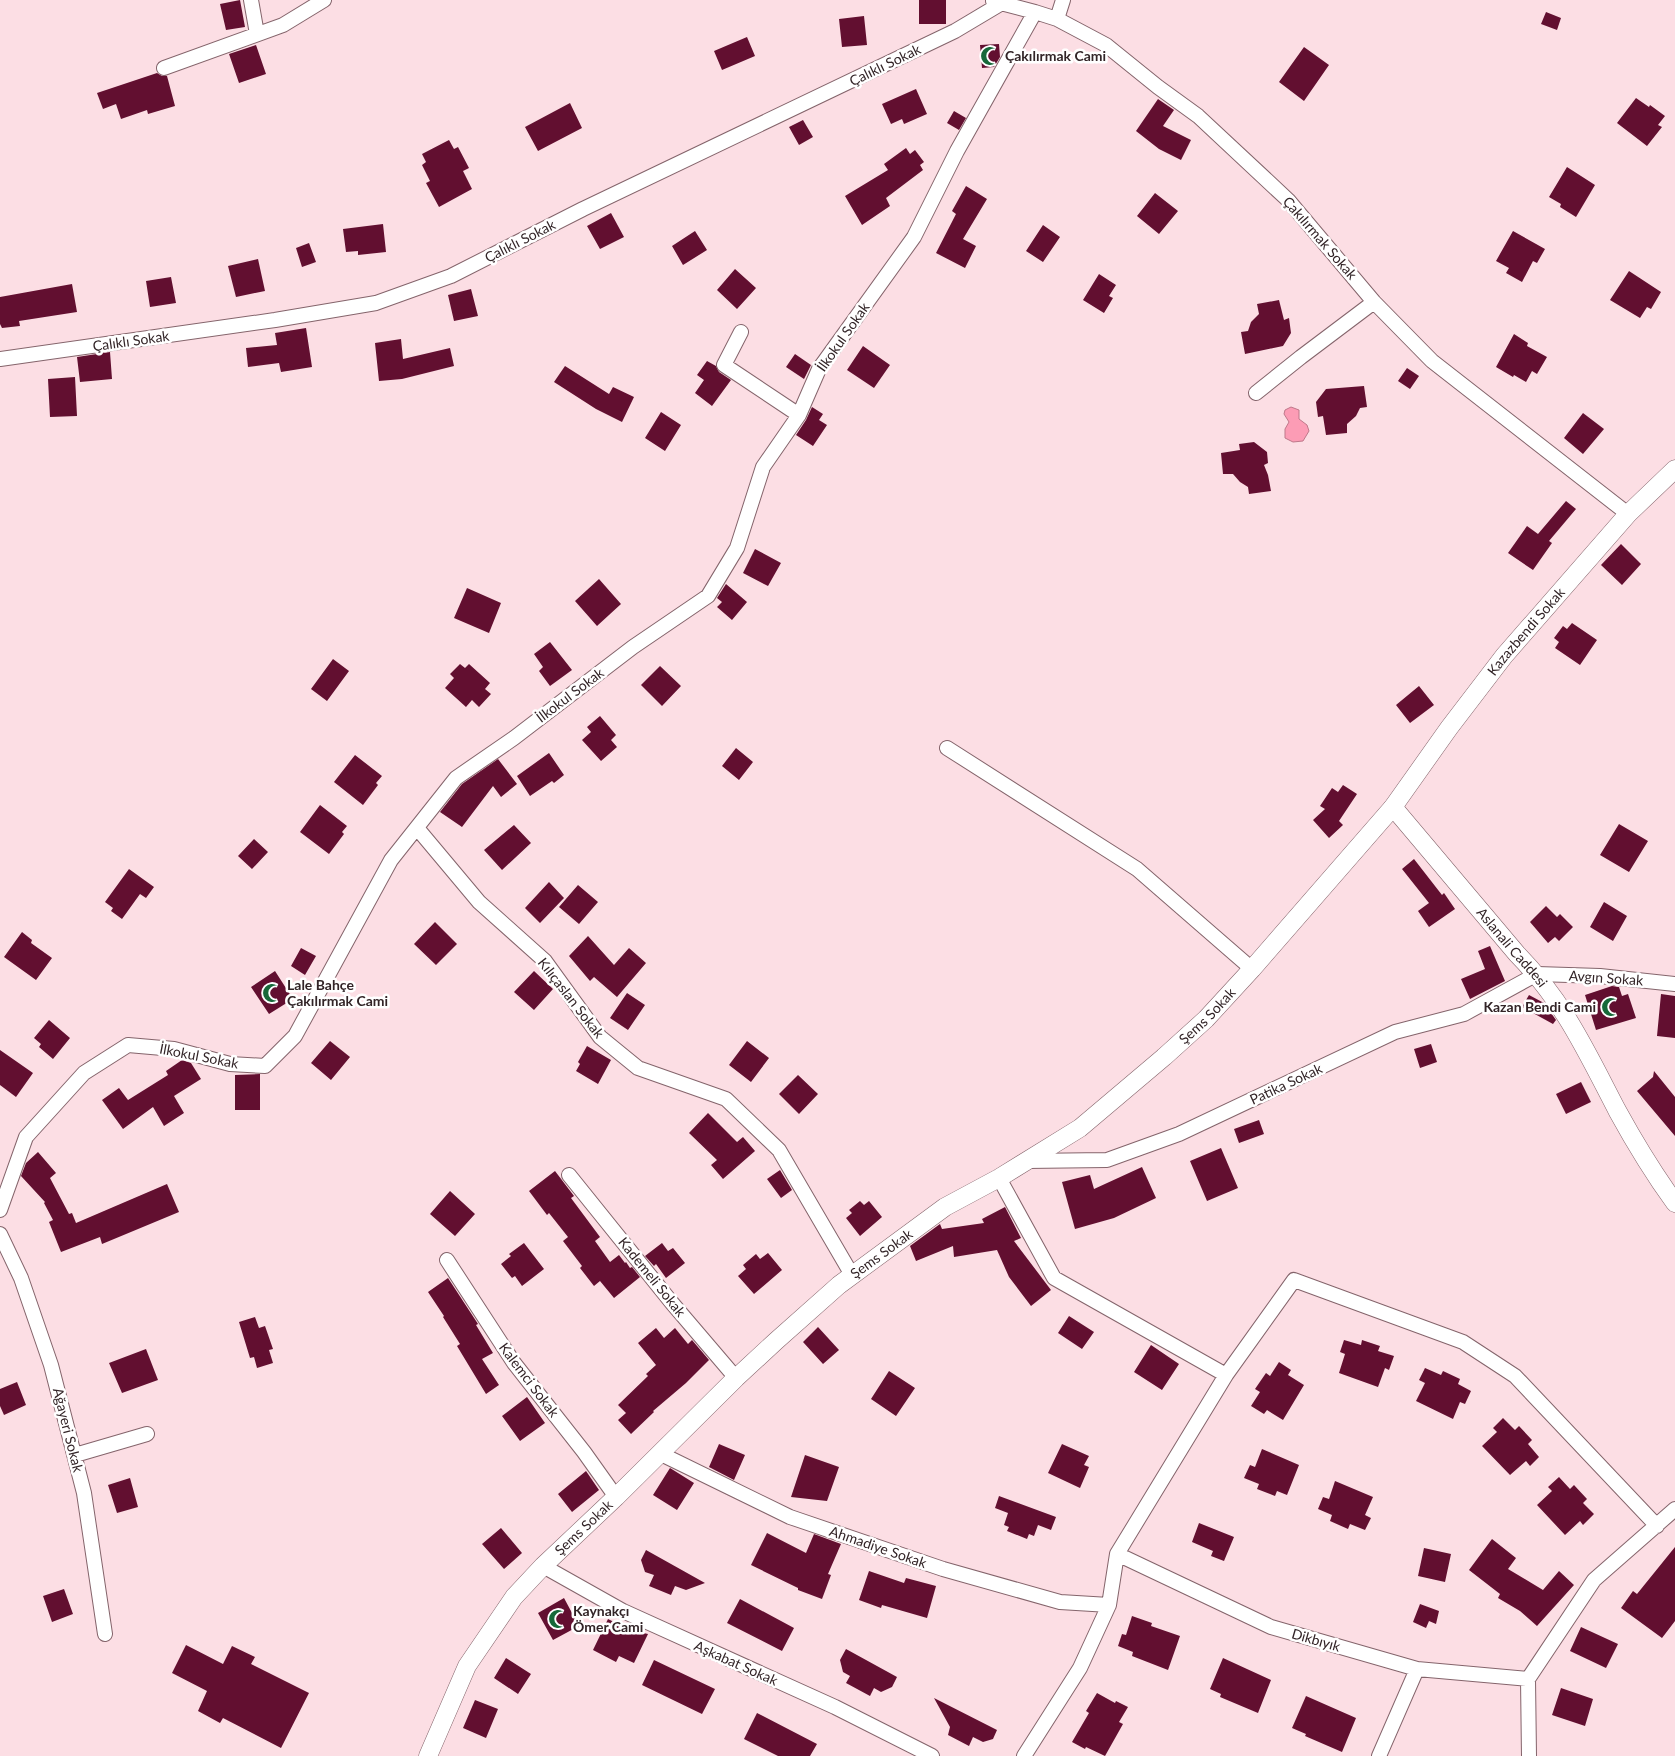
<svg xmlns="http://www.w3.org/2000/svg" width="1675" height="1756" viewBox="0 0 1675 1756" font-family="Lato,sans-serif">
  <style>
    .water { fill: #fc9cb5; stroke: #bf788a }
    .building { fill: #620f30 }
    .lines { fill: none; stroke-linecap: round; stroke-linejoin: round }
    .minor-casing { stroke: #84646b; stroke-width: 16 }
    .tertiary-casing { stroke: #84646b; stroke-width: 19 }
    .minor { stroke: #fff; stroke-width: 14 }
    .tertiary { stroke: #fff; stroke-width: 18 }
    .labels { text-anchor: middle; stroke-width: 5; stroke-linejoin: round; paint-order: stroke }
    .poi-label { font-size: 14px; font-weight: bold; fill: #322427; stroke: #fff; text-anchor: start }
    .street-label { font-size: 14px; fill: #322427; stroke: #fff }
  </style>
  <rect width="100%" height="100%" fill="#fcdee4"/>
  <path class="water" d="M1291 407 1299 410V419L1307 425 1309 431 1303 441 1293 442 1285 438V429L1289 422 1284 414 1285 410Z"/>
  <path class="building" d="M240 0 245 27 226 30 220 4Z
    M919 0H946V24H919Z
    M1546 12 1561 18 1557 30 1541 24Z
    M864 16 867 45 842 47 839 19Z
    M747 37 755 56 722 70 714 51Z
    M999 44 1000 57 994 67 982 68 980 45Z
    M256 45 266 74 239 83 229 54Z
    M1304 47 1329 65 1304 101 1279 82Z
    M157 73 162 76H167L175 106 148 114 147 110 121 119 116 104 103 109 97 93Z
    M916 89 927 114 904 124 902 119 891 124 882 104Z
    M1636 98 1649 107 1650 105 1665 116 1658 125 1662 127 1647 146 1617 123Z
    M1158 99 1174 110 1163 126 1191 140 1181 160 1159 149 1136 131Z
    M570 103 582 128 538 151 525 127Z
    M954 111 966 118 959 130 947 123Z
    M803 120 813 137 799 145 789 127Z
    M449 140 454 149 458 147 469 168 463 171 472 189 439 207 426 183 430 181 422 165 426 162 422 154Z
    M906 148 910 154 915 150 924 162 920 165 923 170 886 198 890 206 862 225 845 196 888 170 884 164Z
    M1567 167 1595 185 1576 217 1560 207 1561 204 1549 197Z
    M966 186 987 199 963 239 976 246 965 268 936 253 956 214 952 211Z
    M1155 193 1178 211 1159 234 1137 216Z
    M611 213 624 237 600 249 587 226Z
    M383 224 386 252 358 255V251L346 252 343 229Z
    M1043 225 1060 237 1043 262 1026 251Z
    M695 231 707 250 683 265 672 246Z
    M1513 231 1545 249 1537 263 1533 261 1522 282 1506 273 1509 268 1496 261Z
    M309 243 316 262 302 267 296 248Z
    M258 259 265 291 236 297 228 266Z
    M735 269 756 288 737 309 717 290Z
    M1629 271 1661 292 1651 309 1647 307 1640 318 1610 300Z
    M1099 274 1116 285 1109 296 1113 298 1104 313 1083 300Z
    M171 277 176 303 150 307 146 281Z
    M72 284 77 312 19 321 20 326 2 328 0 324V297Z
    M471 289 478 316 454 321 448 295Z
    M1279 300 1284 320 1289 318 1291 333 1283 346 1245 354 1241 332 1248 331 1251 322 1259 314 1257 304Z
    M306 328 312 367 281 372 279 363 248 367 246 348 277 345 275 333Z
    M1514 334 1528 343 1527 346 1547 357 1537 374 1532 371 1526 382 1514 375 1513 377 1496 367Z
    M401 339 403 359 450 348 454 366 402 379 379 381 375 343Z
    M863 346 890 365 874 388 847 370Z
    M110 352 112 379 80 382 77 357Z
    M795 354 811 365 804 379 786 367Z
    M707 361 716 366 719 372 731 380 712 406 695 393 704 380 697 375Z
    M565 366 609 394 613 387 634 397 622 422 596 409 554 382Z
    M1407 368 1419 376 1410 389 1398 381Z
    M75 377 77 416 50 417 48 379Z
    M1364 386 1367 407 1360 408 1356 416 1347 424V433L1326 435 1323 416 1318 417 1316 402 1326 389Z
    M812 407 823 414 819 420 827 425 813 446 796 435 806 420Z
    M661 412 681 425 665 451 645 438Z
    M1583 413 1604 429 1583 454 1564 438Z
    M1254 442 1267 452 1268 463 1264 465 1268 475 1271 491 1249 494 1248 487 1240 482 1233 474H1223L1221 453 1240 450 1239 444Z
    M1566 501 1576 509 1549 541 1552 543 1533 570 1508 553 1527 526 1538 534Z
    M1621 544 1641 564 1622 585 1601 565Z
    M755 549 781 563 768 586 743 573Z
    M599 579 621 604 597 626 575 601Z
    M726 584 747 602 732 620 717 607 722 602 717 598Z
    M467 588 501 603 489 633 454 618Z
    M1572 623 1597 640 1580 665 1555 648 1559 642 1554 638 1563 626 1567 629Z
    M550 642 572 670 550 686 539 671 543 667 534 654Z
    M333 659 349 671 327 701 311 689Z
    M460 664 465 668 469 664 490 683 485 689 491 694 479 707 472 700 466 707 445 688 454 678 450 674Z
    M660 666 681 686 662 706 641 685Z
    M1419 686 1434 705 1410 723 1396 705Z
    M600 716 616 735 611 740 617 747 601 761 582 740 591 732 587 727Z
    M736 748 753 762 739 780 722 766Z
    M549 753 564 775 554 783 552 781 530 796 517 776Z
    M355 755 382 776 376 783 378 785 363 805 334 782Z
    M498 759 517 784 501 797 493 786 462 827 440 812 462 784Z
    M1343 785 1357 794 1339 821 1343 825 1329 838 1313 820 1325 809 1320 806 1332 788 1338 792Z
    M320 805 347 826 342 832 344 834 329 854 300 832Z
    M1619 824 1648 841 1629 872 1600 855Z
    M514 825 531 843 502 870 484 850Z
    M254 839 268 852 252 869 238 856Z
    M1414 859 1442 895 1444 893 1455 909 1429 927 1418 911 1429 903 1402 869Z
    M129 869 154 887 146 898 140 894 122 919 111 911 113 908 105 902Z
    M549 882 564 898 540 923 525 908Z
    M578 885 598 902 579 924 559 907Z
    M1604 902 1627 916 1613 941 1590 927Z
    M1546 906 1557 917 1560 914 1573 927 1559 941 1555 937 1548 943 1530 922Z
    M435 922 457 944 436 965 414 944Z
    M22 932 32 940 31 943 52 958 36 980 4 957Z
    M588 936 614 965 629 948 646 963 617 997 594 977 590 981 569 956Z
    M1490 946 1505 981 1470 999 1461 979 1485 969 1478 951Z
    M301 948 316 956 305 975 291 966Z
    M275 971 293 999 269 1014 251 987Z
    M534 971 553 989 534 1010 514 992Z
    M1612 986 1619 987 1622 996 1628 994 1636 1018 1596 1030 1585 995Z
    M627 993 645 1005 628 1030 610 1018Z
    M1661 994 1675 996V1038L1657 1036Z
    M1529 995 1544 1003 1556 1020 1553 1024 1522 1007Z
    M49 1020 70 1038 53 1059 39 1047 41 1044 34 1038Z
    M330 1041 350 1057 331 1080 311 1063Z
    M747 1041 769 1058 751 1082 729 1065Z
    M1431 1044 1437 1062 1420 1068 1414 1049Z
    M587 1046 611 1060 598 1084 576 1071 580 1064 578 1062Z
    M0 1050 33 1073 16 1097 0 1085Z
    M182 1060 191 1063 201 1079 174 1096 184 1113 164 1126 153 1107 123 1129 102 1100 119 1088 128 1100 168 1075 166 1071Z
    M1654 1071 1675 1097V1136L1637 1091 1653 1077Z
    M260 1074V1110H235V1075Z
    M798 1075 818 1094 799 1114 779 1094Z
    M1581 1082 1591 1102 1566 1114 1556 1094Z
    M708 1113 737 1142 743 1137 755 1151 723 1179 711 1165 717 1160 689 1133Z
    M1259 1120 1264 1134 1239 1143 1234 1129Z
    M1221 1148 1238 1188 1207 1201 1190 1161Z
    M38 1152 56 1173 50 1178 69 1214 72 1213 76 1223 167 1184 179 1212 102 1244 100 1237 61 1252 49 1222 53 1220 44 1203 45 1202 21 1176 26 1163Z
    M1142 1167 1156 1198 1114 1218 1075 1229 1062 1182 1090 1175 1094 1189Z
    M780 1170 792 1190 781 1198 767 1179Z
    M555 1171 574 1196 571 1198 600 1237 595 1241 610 1262 619 1255 625 1263 626 1262 630 1268 632 1267 640 1277 614 1298 600 1281 594 1286 580 1268 582 1266 563 1241 568 1237 549 1213 547 1215 529 1191Z
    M450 1191 475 1214 455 1236 430 1214Z
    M860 1201 864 1205 869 1201 882 1217 860 1236 846 1218 852 1213 849 1210Z
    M1005 1207 1021 1238 1014 1241 1051 1290 1031 1306 1009 1277 997 1250 954 1257 953 1246 916 1261 910 1246 940 1224 942 1229 984 1223 982 1219Z
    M524 1243 544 1269 522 1286 515 1276 512 1278 501 1264 511 1256 509 1254Z
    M662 1243 668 1251 673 1248 685 1263 666 1278 656 1264 654 1266 645 1256Z
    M768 1253 782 1270 754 1294 738 1276 746 1269 743 1265 756 1254 760 1259Z
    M448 1278 478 1324 476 1325 493 1353 482 1359 499 1385 486 1394 457 1346 460 1344 443 1317 444 1316 428 1292Z
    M1069 1316 1094 1332 1082 1349 1058 1333Z
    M255 1317 259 1328 265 1326 273 1349 269 1350 273 1363 257 1368 254 1357 250 1358 239 1322Z
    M818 1327 839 1350 823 1364 803 1342Z
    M656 1328 664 1338 675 1328 688 1344 692 1340 709 1360 686 1383 653 1411 654 1412 631 1434 618 1420 626 1413 618 1405 648 1376 646 1374 656 1365 638 1343Z
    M1344 1340 1361 1345 1362 1340 1380 1346 1378 1351 1394 1356 1389 1370 1385 1368 1378 1387 1339 1373 1345 1354 1340 1352Z
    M1151 1345 1179 1364 1162 1390 1134 1372Z
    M146 1349 158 1380 122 1393 109 1363Z
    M1279 1362 1291 1370 1288 1375 1304 1385 1283 1420 1267 1410 1264 1414 1251 1406 1260 1392 1255 1389 1266 1373 1270 1376Z
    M1425 1368 1441 1375 1443 1371 1460 1379 1458 1384 1471 1391 1465 1404 1460 1402 1453 1419 1416 1401 1425 1383 1419 1380Z
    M889 1371 915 1388 896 1416 871 1399Z
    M17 1382 26 1405 4 1415 0 1406V1389Z
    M527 1397 545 1423 520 1441 502 1416Z
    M1503 1418 1515 1430 1519 1426 1532 1440 1528 1444 1539 1457 1530 1466 1526 1461 1510 1475 1482 1446 1497 1432 1493 1428Z
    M719 1444 745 1455 734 1480 709 1467Z
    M1062 1444 1089 1456 1084 1465 1089 1467 1080 1488 1048 1473Z
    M1262 1449 1299 1465 1287 1495 1277 1491 1275 1496 1257 1489 1259 1484 1244 1478 1250 1465 1255 1467Z
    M805 1455 839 1467 827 1501 791 1497Z
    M670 1468 694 1483 677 1510 653 1495Z
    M586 1471 599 1490 572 1512 558 1494Z
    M1559 1477 1570 1489 1574 1485 1587 1499 1583 1503 1594 1514 1583 1525 1580 1521 1565 1535 1537 1505 1552 1491 1548 1487Z
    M130 1478 138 1507 117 1513 108 1485Z
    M1335 1481 1373 1497 1365 1515 1371 1518 1365 1530 1350 1524 1348 1529 1330 1521 1332 1515 1318 1509 1323 1497 1329 1499Z
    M999 1496 1056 1517 1051 1530 1038 1525 1034 1536 1029 1534 1027 1539 1007 1531 1009 1527 1004 1525 1008 1513 995 1508Z
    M1199 1523 1234 1537 1224 1561 1211 1556 1213 1551 1192 1542Z
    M501 1528 522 1553 504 1569 482 1544Z
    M767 1533 806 1553 814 1534 841 1544 828 1574 831 1575 822 1599 798 1590V1588L751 1565Z
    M1492 1539 1516 1558 1508 1569 1543 1590 1559 1571 1574 1585 1537 1626 1520 1611 1498 1598 1500 1594 1469 1570Z
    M1675 1547V1621L1662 1638 1621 1608 1633 1591 1637 1594Z
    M1424 1548 1451 1554 1445 1582 1418 1576Z
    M646 1550 705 1583 686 1590 675 1586 671 1595 649 1586 654 1575 645 1572 641 1560Z
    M869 1571 904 1583 906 1578 936 1586 927 1618 882 1605 881 1608 859 1600Z
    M64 1589 73 1614 52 1622 43 1596Z
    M564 1598 579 1626 553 1640 538 1613Z
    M740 1599 794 1628 782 1651 727 1623Z
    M1420 1604 1439 1611 1436 1624 1429 1621 1426 1628 1413 1622Z
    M1132 1616 1152 1623 1151 1626 1180 1636 1168 1670 1132 1656 1133 1652 1118 1646 1122 1634 1126 1635Z
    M608 1619 630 1630 648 1634 634 1663 619 1656 616 1662 593 1650Z
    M1581 1627 1618 1644 1606 1668 1570 1651Z
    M186 1645 223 1664 232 1646 255 1657 251 1664 309 1693 281 1748 223 1718 220 1723 198 1711 207 1691 172 1673Z
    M846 1649 897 1677 892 1687 881 1692 874 1688 870 1696 846 1683 850 1676 843 1672 840 1660Z
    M506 1658 531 1674 518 1694 494 1678Z
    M1223 1658 1271 1680 1258 1713 1220 1697 1221 1694 1210 1689Z
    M654 1660 715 1689 702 1714 642 1685Z
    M1561 1688 1593 1699 1585 1726 1552 1715Z
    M1097 1693 1115 1703 1116 1701 1128 1707 1119 1722 1123 1724 1105 1756 1086 1747 1085 1749 1072 1742 1089 1713 1086 1711Z
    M1306 1696 1356 1718 1342 1752 1305 1736 1306 1734 1292 1728Z
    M934 1698 997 1730 993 1739 983 1742 973 1737 969 1746 948 1735 950 1727Z
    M475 1700 498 1709 486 1738 463 1728Z
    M757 1713 817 1744 810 1756H778L744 1739Z"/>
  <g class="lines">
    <g class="minor-casing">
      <path id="minor" d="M251 0 257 34
        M993 1 1035 12 1057 19 1106 45 1158 87 1198 116 1288 200 1374 302 1432 361 1628 514
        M1057 19 1063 0
        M164 68 283 25 324 0
        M741 332 724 365 799 415
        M0 359 275 320 376 303 451 276 583 209 955 31 1002 3
        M1256 393 1301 357 1374 302
        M947 748 1137 869 1252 969
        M417 828 479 902 545 961 600 1037 638 1068 726 1099 779 1150 852 1275
        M1026 1161 1107 1160 1179 1134 1395 1032 1464 1014 1537 974 1600 976 1675 984
        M569 1175 672 1303 736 1378
        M999 1178 1054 1278 1226 1375
        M0 1210 26 1137 84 1073 128 1045 174 1049 230 1064 265 1066 295 1036 391 860 456 778 514 738 633 647 708 596 737 548 763 467 799 415 819 369 914 237 957 151 1035 12
        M0 1234 21 1278 51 1365 84 1493 105 1634
        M447 1260 514 1363 584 1452 616 1497
        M659 1453 790 1517 943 1569 1060 1602 1109 1605
        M75 1455 147 1434
        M1117 1554 1271 1627 1417 1669 1528 1679
        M543 1566 623 1611 835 1707 932 1756
        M1024 1756 1080 1668 1109 1605 1117 1554 1226 1375 1294 1280 1463 1342 1515 1376 1657 1526
        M1379 1756 1417 1669
        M1529 1756 1528 1679 1594 1580 1675 1509"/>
    </g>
    <g class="tertiary-casing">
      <g id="tertiary">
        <path id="s1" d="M1393 807 1517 954C1565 1003 1587 1053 1618 1112 1635 1143 1654 1174 1675 1203"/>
        <path id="s2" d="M428 1756 467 1666 514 1597 543 1566 616 1497 736 1378 776 1341 839 1285 945 1207 999 1178 1080 1128 1164 1057 1206 1019 1252 969 1393 807 1449 728 1504 656 1628 514 1675 469"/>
      </g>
    </g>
    <use href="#minor" class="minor"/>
    <use href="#tertiary" class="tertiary"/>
  </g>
  <defs>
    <g id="mosque-bare" transform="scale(1.5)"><path d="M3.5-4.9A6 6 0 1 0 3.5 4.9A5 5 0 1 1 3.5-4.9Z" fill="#16693a" stroke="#fff" stroke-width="2.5" paint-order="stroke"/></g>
  </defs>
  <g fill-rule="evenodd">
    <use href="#mosque-bare" x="990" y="56"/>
    <use href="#mosque-bare" x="272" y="993"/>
    <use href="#mosque-bare" x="1611" y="1007"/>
    <use href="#mosque-bare" x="558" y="1619"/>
  </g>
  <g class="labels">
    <g class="poi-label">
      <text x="1005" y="61">Çakılırmak Cami</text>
      <text x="287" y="990">Lale Bahçe<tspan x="287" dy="16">Çakılırmak Cami</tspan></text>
      <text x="1596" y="1012" text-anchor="end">Kazan Bendi Cami</text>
      <text x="573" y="1616">Kaynakçı<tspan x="573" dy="16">Ömer Cami</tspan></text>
    </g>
    <g class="street-label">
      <text transform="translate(885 65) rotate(-26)" y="5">Çalıklı Sokak</text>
      <text transform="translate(1320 238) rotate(49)" y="5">Çakılırmak Sokak</text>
      <text transform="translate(520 241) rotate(-27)" y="5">Çalıklı Sokak</text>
      <text transform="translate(843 337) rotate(-55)" y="5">İlkokul Sokak</text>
      <text transform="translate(131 341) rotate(-8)" y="5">Çalıklı Sokak</text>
      <text dy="5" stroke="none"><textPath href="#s2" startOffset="1590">Kazazbendi Sokak</textPath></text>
      <text transform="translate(570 695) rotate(-37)" y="5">İlkokul Sokak</text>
      <text dy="5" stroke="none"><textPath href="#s1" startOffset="184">Aslanali Caddesi</textPath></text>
      <text transform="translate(1606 978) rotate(4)" y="5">Avgın Sokak</text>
      <text transform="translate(571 998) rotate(52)" y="5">Kılıçaslan Sokak</text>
      <text dy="5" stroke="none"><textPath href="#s2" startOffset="1090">Şems Sokak</textPath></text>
      <text transform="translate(199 1056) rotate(11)" y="5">İlkokul Sokak</text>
      <text transform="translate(1286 1084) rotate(-25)" y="5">Patika Sokak</text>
      <text dy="5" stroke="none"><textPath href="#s2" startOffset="685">Şems Sokak</textPath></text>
      <text transform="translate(652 1277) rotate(51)" y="5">Kademeli Sokak</text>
      <text transform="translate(529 1380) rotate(53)" y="5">Kalemci Sokak</text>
      <text transform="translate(68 1430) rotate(76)" y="5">Ağayeri Sokak</text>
      <text dy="5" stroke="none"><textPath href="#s2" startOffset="280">Şems Sokak</textPath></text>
      <text transform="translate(878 1547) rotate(19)" y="5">Ahmadiye Sokak</text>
      <text transform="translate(1316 1640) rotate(16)" y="5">Dikbıyık</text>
      <text transform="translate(736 1663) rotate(24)" y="5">Aşkabat Sokak</text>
    </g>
  </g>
</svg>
